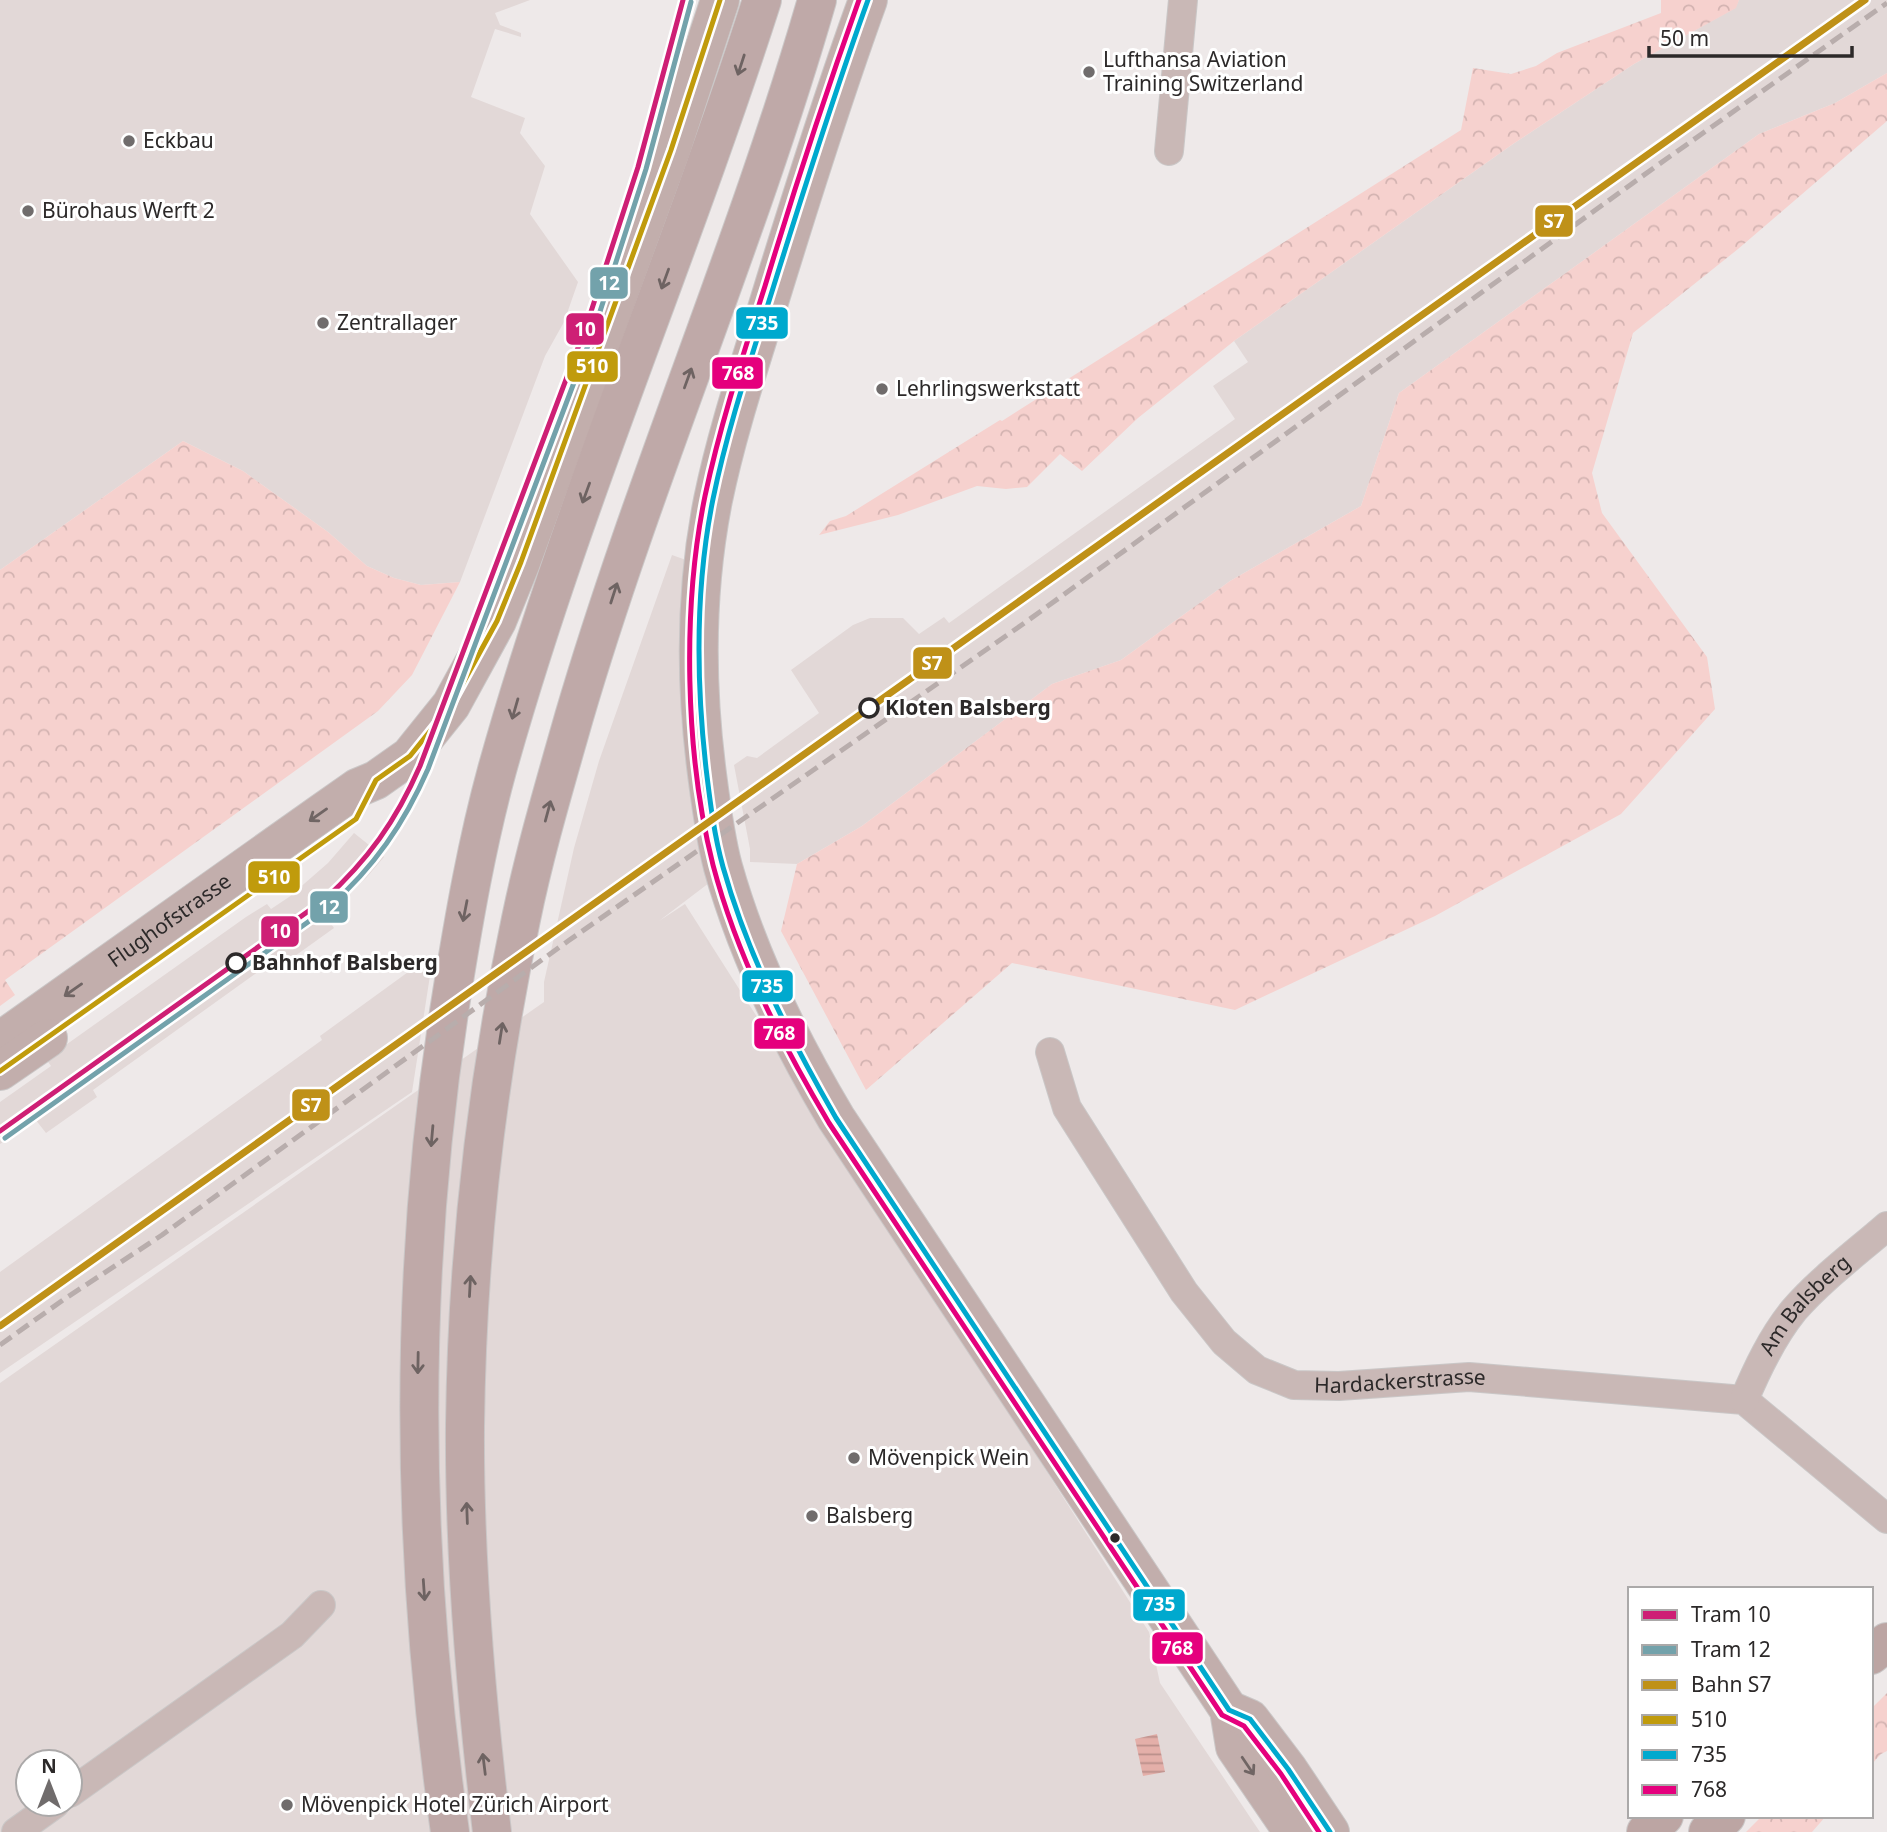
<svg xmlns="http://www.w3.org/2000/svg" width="1887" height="1832" viewBox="0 0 1887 1832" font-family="'Noto Sans',sans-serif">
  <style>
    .built { fill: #e2d8d7; fill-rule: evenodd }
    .forest { fill: url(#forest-crowns) }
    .water { fill: url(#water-rules) }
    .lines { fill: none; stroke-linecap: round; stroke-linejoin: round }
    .street-casing { stroke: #cac7c7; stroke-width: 30 }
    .secondary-casing { stroke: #cac7c7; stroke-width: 40 }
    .primary-casing { stroke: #cac7c7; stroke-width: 40 }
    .highway-casing { stroke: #cac7c7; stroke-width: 40 }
    .street { stroke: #c9b8b6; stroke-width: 28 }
    .secondary { stroke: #c2aeac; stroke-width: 38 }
    .primary { stroke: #bca5a3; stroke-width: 38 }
    .highway { stroke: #bfa9a8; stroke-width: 38 }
    .rail { stroke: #b8adac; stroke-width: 5; stroke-dasharray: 14 7; stroke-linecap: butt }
    .bus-1-casing { stroke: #fff; stroke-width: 10 }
    .bus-2-casing { stroke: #fff; stroke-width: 10 }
    .bus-3-casing { stroke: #fff; stroke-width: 10 }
    .bus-1 { stroke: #c09b0c; stroke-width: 5 }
    .bus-2 { stroke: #00a9ce; stroke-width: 5 }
    .bus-3 { stroke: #e5007d; stroke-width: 5 }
    .rail-1-casing { stroke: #fff; stroke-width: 12 }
    .rail-1 { stroke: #bf9118; stroke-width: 7 }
    .tram-1-casing { stroke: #fff; stroke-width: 10 }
    .tram-2-casing { stroke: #fff; stroke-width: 10 }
    .tram-1 { stroke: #ce1f75; stroke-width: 5 }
    .tram-2 { stroke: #73a2ab; stroke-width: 5 }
    .oneway { stroke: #6e6362 }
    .oneway2 { stroke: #706564 }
    .poi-dot { fill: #706c6c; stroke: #fff; stroke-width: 2.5 }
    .stop-dot { fill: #fff; stroke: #2c2929; stroke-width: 3.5 }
    .bus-dot { fill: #2c2929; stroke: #fff; stroke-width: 2.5 }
    .labels { text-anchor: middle; stroke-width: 6; stroke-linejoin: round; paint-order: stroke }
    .poi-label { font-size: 21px; fill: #2c2929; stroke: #fff; text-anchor: start }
    .stop-label { font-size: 21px; font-weight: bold; fill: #2c2929; stroke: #fff; text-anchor: start }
    .street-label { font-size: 21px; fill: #2c2929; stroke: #fff }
    .line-badge { stroke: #fff; stroke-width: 2.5 }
    .badge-label { font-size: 19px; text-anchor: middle; font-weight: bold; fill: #fff }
  </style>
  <defs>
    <pattern id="forest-crowns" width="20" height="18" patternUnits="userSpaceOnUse" patternTransform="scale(1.75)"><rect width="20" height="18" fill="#f6d1ce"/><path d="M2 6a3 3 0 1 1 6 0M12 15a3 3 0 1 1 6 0" fill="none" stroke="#d3b3b1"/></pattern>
    <pattern id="water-rules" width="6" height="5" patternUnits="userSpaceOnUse" patternTransform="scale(1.75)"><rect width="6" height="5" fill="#e4afa9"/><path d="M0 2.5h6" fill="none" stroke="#b98e8a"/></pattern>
  </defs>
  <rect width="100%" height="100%" fill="#eee9e9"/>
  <path class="built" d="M0 0H530L495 13 500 25 521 33V37L495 29 471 97 525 118 520 133 545 166 530 214 578 282 564 322 545 356 460 582 421 585 394 578 367 566 328 532 243 471 183 441 0 570Z
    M1739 0H1887V73L1835 103 1759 134 1399 393 1361 506 1230 581 1121 660 1052 684 862 826 797 864 750 862V849L734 765 747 756 757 758 819 713 791 670 853 625 870 618H903L919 634 944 617 949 623 1235 419 1213 386 1248 362 1234 341 1513 144 1634 64 1735 8Z
    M672 555 686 560 680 637 681 715 690 796 709 883 659 921 685 904 1149 1632 1160 1683 1260 1832H0V1383L544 1002V982L574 848 599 761ZM28 1762H70V1804H28Z
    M354 833 384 857 366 878 325 915 334 928 281 966 276 959 93 1090 97 1097 46 1133 35 1119 0 1144V1102L51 1066 46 1059 246 917 267 904 271 909 289 897 328 863Z
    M415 967 431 969 412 1092 0 1373V1272L322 1040 320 1036Z"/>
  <path class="forest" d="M1661 0H1739L1736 8 1634 64 1513 144 1234 341 1138 418 1082 471 1060 454 1027 487 1006 489 977 486 898 515 819 535 830 521 846 516 1000 420 1002 421 1461 130 1473 68 1511 74 1536 66 1557 53 1661 13Z
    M1887 73V121L1738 249 1633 333 1592 473 1602 513 1707 657 1715 709 1621 814 1435 916 1235 1010 1012 963 866 1090 781 931 797 864 862 826 1052 684 1121 660 1230 581 1361 506 1399 393 1759 134 1835 103Z
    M183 441 243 471 328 532 367 566 394 578 421 585 460 582 412 675 378 711 5 980 15 995 0 1006V570Z
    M1887 1693V1751L1881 1754 1871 1765V1709Z
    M1762 1816H1826L1812 1832H1746Z"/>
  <path class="water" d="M1157 1734 1165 1772 1143 1776 1135 1739Z"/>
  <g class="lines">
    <g class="street-casing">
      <g id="street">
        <path d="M1169 151 1183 0"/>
        <path id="s1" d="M1050 1052 1067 1108 1184 1292 1224 1342 1257 1370 1294 1385 1339 1386 1469 1377 1744 1400 1887 1519"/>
        <path id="s2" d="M1744 1400C1757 1369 1772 1337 1794 1310 1821 1279 1856 1253 1887 1226"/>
        <path d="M70 1793 292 1635 321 1605"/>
        <path d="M16 1832 55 1804"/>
      </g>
    </g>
    <g class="secondary-casing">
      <g id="secondary">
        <path d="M868 0C832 99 800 201 769 302 749 367 727 432 713 500 695 591 695 682 707 774 711 805 715 837 723 867 748 956 789 1039 836 1118L1229 1710 1235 1747 1293 1832"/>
        <path id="s3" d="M0 1041 320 814 357 788 376 780 410 756 451 705 497 621 521 562 671 150 720 0"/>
        <path d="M0 1071 48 1038"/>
        <path d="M1229 1710 1250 1719 1288 1769 1330 1832"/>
      </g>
    </g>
    <g class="primary-casing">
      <path id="primary" d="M1871 1655 1887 1642
        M1646 1832 1664 1816
        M1708 1832 1726 1816"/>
    </g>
    <g class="highway-casing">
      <path id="highway" d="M450 1832C410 1551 407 1273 452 993 464 918 477 843 497 770 570 508 679 259 762 0
        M492 1832C476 1698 464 1562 465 1426 467 1256 486 1085 521 919 535 851 555 784 574 717 645 475 747 243 817 0"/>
    </g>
    <use href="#street" class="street"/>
    <use href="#secondary" class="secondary"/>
    <use href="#primary" class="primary"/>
    <use href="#highway" class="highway"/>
    <path class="rail" d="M0 1345 63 1300 162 1235 568 941 1023 624 1655 167 1887 3"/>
    <g class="bus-1-casing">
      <path id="bus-1" d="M0 1071 356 819 376 780 410 756 451 705 497 621 521 562 671 150 720 0"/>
    </g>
    <g class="bus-2-casing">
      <path id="bus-2" d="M868 0C834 94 804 189 774 285 752 356 728 426 713 499 695 588 696 679 706 768 710 801 714 835 723 867 748 956 790 1038 836 1118L1229 1710 1250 1719 1288 1769 1330 1832"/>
    </g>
    <g class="bus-3-casing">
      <path id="bus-3" d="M859 0C825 95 794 190 765 286 743 355 720 425 705 496 682 608 685 754 713 865 737 956 781 1042 829 1123L1222 1715 1244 1726 1281 1774 1319 1832"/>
    </g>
    <use href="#bus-1" class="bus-1"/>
    <use href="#bus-2" class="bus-2"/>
    <use href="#bus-3" class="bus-3"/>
    <g class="rail-1-casing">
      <path id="rail-1" d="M0 1326 1865 0"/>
    </g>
    <use href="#rail-1" class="rail-1"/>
    <g class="tram-1-casing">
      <path id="tram-1" d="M0 1131 324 900C368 860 396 821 420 766L587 324 638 167 683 0"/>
    </g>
    <g class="tram-2-casing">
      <path id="tram-2" d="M5 1138 329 907C374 867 404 824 428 769L595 327 646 169 691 2"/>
    </g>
    <use href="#tram-1" class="tram-1"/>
    <use href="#tram-2" class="tram-2"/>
  </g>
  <defs><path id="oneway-shaft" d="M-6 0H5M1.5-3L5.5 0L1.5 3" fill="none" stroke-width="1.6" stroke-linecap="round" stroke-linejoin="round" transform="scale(1.75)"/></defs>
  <g class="oneway">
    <use href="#oneway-shaft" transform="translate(741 65) rotate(108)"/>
    <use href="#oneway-shaft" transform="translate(665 279) rotate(110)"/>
    <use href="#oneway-shaft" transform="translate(688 378) rotate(-70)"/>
    <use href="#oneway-shaft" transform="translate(586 493) rotate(110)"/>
    <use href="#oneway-shaft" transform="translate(614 593) rotate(-72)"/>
    <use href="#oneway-shaft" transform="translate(515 709) rotate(106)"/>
    <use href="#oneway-shaft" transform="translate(548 811) rotate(-75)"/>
    <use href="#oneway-shaft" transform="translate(465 911) rotate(101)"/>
    <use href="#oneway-shaft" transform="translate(501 1033) rotate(-81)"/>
    <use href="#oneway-shaft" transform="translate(432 1136) rotate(95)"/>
    <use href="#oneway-shaft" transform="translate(470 1286) rotate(-87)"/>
    <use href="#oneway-shaft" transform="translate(418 1363) rotate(91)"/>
    <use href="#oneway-shaft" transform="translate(467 1513) rotate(-92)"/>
    <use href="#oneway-shaft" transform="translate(424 1590) rotate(86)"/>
    <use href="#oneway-shaft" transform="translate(484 1764) rotate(-97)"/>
  </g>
  <g class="oneway2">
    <use href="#oneway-shaft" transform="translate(318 815) rotate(145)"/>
    <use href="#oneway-shaft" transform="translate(73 990) rotate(145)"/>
    <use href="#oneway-shaft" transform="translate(1248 1766) rotate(56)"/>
  </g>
  <g class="poi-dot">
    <circle cx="1089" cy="72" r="7"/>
    <circle cx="129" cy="141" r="7"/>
    <circle cx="28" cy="211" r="7"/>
    <circle cx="323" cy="323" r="7"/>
    <circle cx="882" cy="389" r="7"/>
    <circle cx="854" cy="1458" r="7"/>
    <circle cx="812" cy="1516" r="7"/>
    <circle cx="287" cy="1805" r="7"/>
  </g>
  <g class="stop-dot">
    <circle cx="869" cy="708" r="9"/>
    <circle cx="236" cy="963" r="9"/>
  </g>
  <circle class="bus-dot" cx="1115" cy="1538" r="6"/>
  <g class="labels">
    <g class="poi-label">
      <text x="1103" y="67">Lufthansa Aviation<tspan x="1103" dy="24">Training Switzerland</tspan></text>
      <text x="143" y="148">Eckbau</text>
      <text x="42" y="218">Bürohaus Werft 2</text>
      <text x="337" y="330">Zentrallager</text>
      <text x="896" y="396">Lehrlingswerkstatt</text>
      <text x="868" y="1465">Mövenpick Wein</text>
      <text x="826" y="1523">Balsberg</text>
      <text x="301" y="1812">Mövenpick Hotel Zürich Airport</text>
    </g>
    <g class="stop-label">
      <text x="885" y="715">Kloten Balsberg</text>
      <text x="252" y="970">Bahnhof Balsberg</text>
    </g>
    <g class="street-label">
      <text dy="7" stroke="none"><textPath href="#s3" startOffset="208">Flughofstrasse</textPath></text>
      <text dy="7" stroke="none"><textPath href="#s2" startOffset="114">Am Balsberg</textPath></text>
      <text dy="7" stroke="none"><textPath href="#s1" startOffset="530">Hardackerstrasse</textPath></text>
    </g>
  </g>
  <g class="line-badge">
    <rect x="1534" y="204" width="40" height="34" rx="7" fill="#bf9118"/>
    <rect x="589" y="266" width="40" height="34" rx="7" fill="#73a2ab"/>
    <rect x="735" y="306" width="54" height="34" rx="7" fill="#00a9ce"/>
    <rect x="565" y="312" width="40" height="34" rx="7" fill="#ce1f75"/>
    <rect x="566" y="350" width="53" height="33" rx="7" fill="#c09b0c"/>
    <rect x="711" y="356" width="53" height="34" rx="7" fill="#e5007d"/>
    <rect x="912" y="646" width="41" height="34" rx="7" fill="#bf9118"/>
    <rect x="247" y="860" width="54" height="34" rx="7" fill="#c09b0c"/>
    <rect x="309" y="890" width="40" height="34" rx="7" fill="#73a2ab"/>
    <rect x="260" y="915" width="40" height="33" rx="7" fill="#ce1f75"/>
    <rect x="741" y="969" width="53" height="34" rx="7" fill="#00a9ce"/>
    <rect x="753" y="1017" width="53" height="33" rx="7" fill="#e5007d"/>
    <rect x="291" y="1088" width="40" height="34" rx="7" fill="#bf9118"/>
    <rect x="1132" y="1588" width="54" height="34" rx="7" fill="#00a9ce"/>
    <rect x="1151" y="1631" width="53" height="34" rx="7" fill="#e5007d"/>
  </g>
  <g class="badge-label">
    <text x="1554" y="228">S7</text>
    <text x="609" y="290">12</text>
    <text x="762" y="330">735</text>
    <text x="585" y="336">10</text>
    <text x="592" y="373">510</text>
    <text x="738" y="380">768</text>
    <text x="932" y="670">S7</text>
    <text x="274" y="884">510</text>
    <text x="329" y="914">12</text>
    <text x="280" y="938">10</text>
    <text x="767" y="993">735</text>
    <text x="779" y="1040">768</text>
    <text x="311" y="1112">S7</text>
    <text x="1159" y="1611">735</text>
    <text x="1177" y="1655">768</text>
  </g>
  <rect x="1628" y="1587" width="245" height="231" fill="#ffffff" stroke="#aba9a9" stroke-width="2"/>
  <rect x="1642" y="1610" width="35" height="10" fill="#ce1f75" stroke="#aba9a9" stroke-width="2"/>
  <text x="1691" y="1622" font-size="21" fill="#2c2929">Tram 10</text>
  <rect x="1642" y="1645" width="35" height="10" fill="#73a2ab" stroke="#aba9a9" stroke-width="2"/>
  <text x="1691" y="1657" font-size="21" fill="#2c2929">Tram 12</text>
  <rect x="1642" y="1680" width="35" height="10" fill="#bf9118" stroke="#aba9a9" stroke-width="2"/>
  <text x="1691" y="1692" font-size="21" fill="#2c2929">Bahn S7</text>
  <rect x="1642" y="1715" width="35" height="10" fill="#c09b0c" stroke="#aba9a9" stroke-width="2"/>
  <text x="1691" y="1727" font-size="21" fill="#2c2929">510</text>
  <rect x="1642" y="1750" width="35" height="10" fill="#00a9ce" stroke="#aba9a9" stroke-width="2"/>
  <text x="1691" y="1762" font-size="21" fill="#2c2929">735</text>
  <rect x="1642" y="1785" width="35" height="10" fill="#e5007d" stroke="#aba9a9" stroke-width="2"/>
  <text x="1691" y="1797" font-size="21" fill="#2c2929">768</text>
  <g transform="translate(49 1783)"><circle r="33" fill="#ffffff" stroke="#aba9a9" stroke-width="2"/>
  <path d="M0-5L12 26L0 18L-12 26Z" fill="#706c6c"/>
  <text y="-10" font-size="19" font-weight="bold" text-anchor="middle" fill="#2c2929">N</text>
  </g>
  <path d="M1649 46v10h203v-10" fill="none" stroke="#2c2929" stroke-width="3.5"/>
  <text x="1660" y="46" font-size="21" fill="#2c2929" stroke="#ffffff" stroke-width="5" paint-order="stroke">50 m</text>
</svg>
